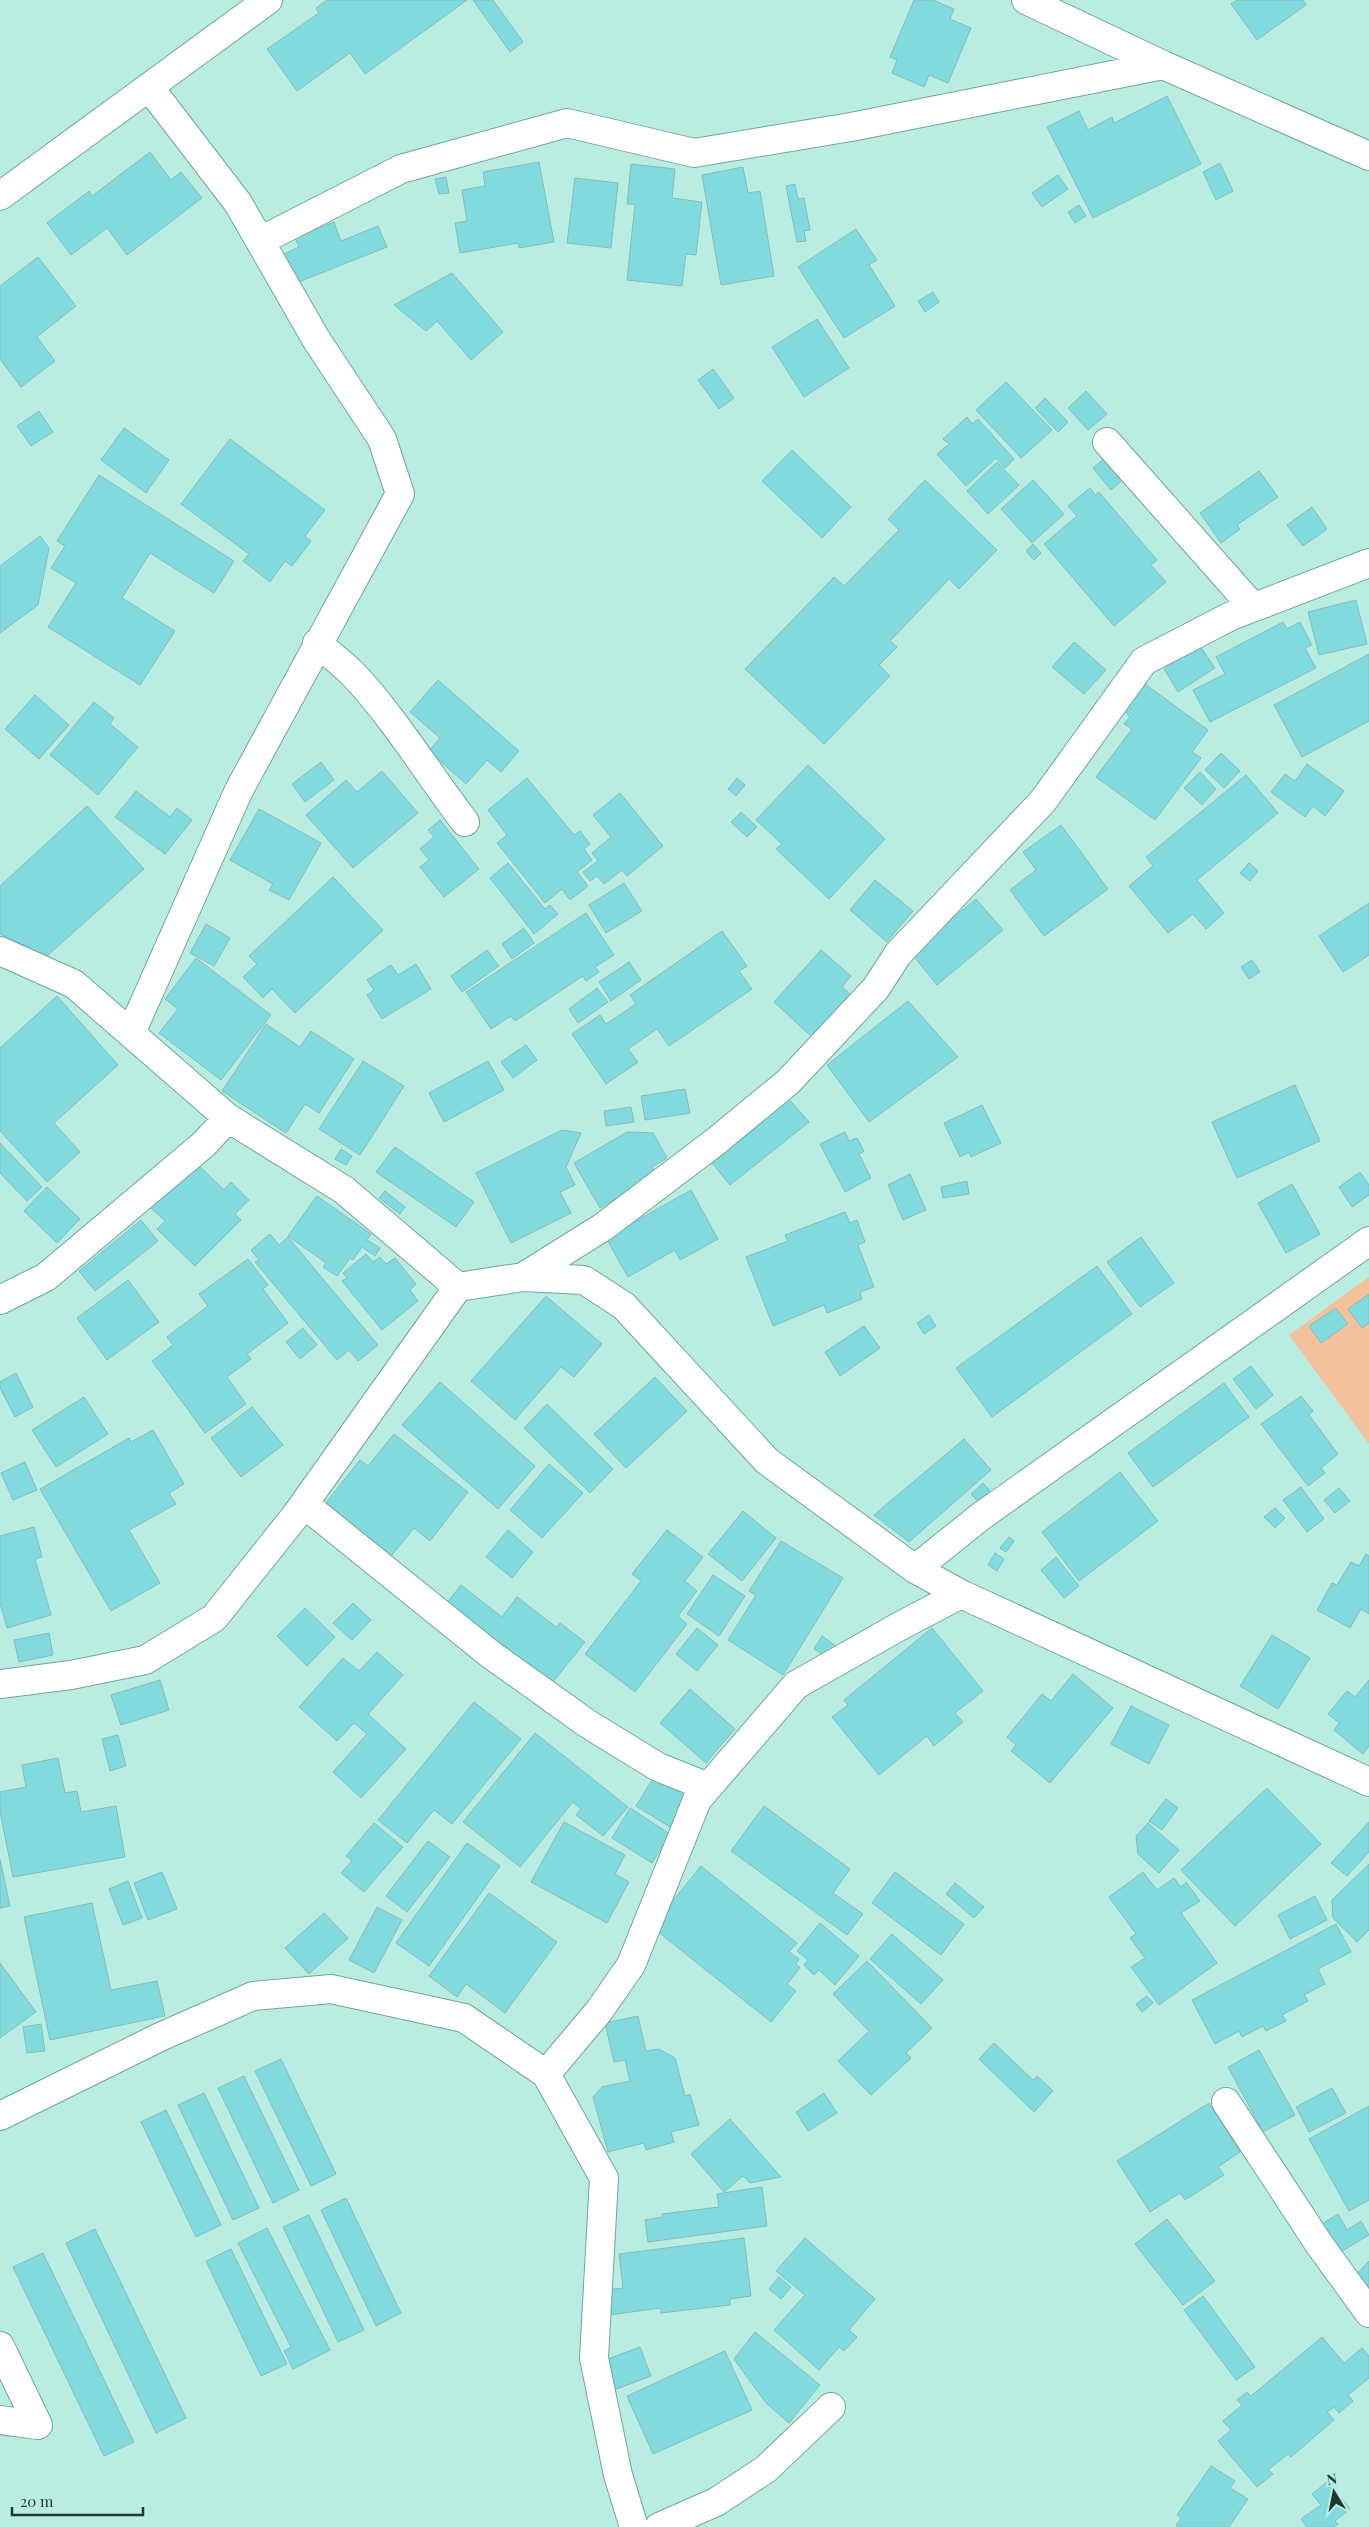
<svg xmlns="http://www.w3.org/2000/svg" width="1369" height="2527" viewBox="0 0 1369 2527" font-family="'Playfair Display',serif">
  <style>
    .green { fill: #f3c29c }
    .building { fill: #81dbde; stroke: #86bbbc }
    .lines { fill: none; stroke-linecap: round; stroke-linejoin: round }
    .street-casing { stroke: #74a59a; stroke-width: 30 }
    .street { stroke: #fff; stroke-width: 28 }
  </style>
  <rect width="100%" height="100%" fill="#baede1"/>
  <path class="green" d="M1369 1277V1444L1289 1335Z"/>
  <path class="building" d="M327 0H467L365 74 350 53 297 91 267 49 319 13 316 8Z
    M473 0H493L523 42 510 52Z
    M914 0H933L954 9 950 19 971 28 948 83 929 75 924 87 892 73 897 60 890 57Z
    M1237 0H1303L1306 5 1257 40 1231 4Z
    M1167 96 1201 164 1093 218 1047 127 1079 111 1088 130 1112 117 1114 123Z
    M150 152 171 180 181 172 202 198 127 255 107 228 71 255 47 223 89 191 92 196Z
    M539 162 554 242 519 248 518 243 460 253 455 223 467 221 462 190 485 186 483 172Z
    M1220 163 1233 191 1216 200 1203 172Z
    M631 164 675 169 672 198 702 202 696 255 686 254 682 286 627 280 635 204H627Z
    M743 167 748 193 760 191 774 276 721 285 702 175Z
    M1058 175 1068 189 1042 207 1032 193Z
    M446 177 449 193 439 194 435 179Z
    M575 178 618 183 611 248 567 243Z
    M795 184 798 199 804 198 810 230 804 231 806 241 797 242 786 186Z
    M1079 205 1086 216 1075 223 1068 212Z
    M334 222 341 241 378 226 387 247 296 283 284 254 299 247 295 238Z
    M856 229 877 260 869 265 895 306 844 338 798 267Z
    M38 257 76 306 37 337 55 361 21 387 0 359V286Z
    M452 273 503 332 471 360 437 321 426 331 394 305Z
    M933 292 939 302 925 312 918 301Z
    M817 319 849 368 804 397 772 347Z
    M713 369 734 398 719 409 698 380Z
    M1006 382 1052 430 1021 458 976 410Z
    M1086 391 1107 414 1088 430 1068 408Z
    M1045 398 1068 422 1058 432 1035 408Z
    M39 411 53 432 31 446 17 426Z
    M967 417 972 424 978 419 1014 459 1005 468 996 458 966 486 937 454 949 444 943 439Z
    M124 428 169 460 146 493 101 460Z
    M230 439 325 510 305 536 311 541 292 566 285 561 270 582 243 561 249 554 181 504Z
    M792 450 851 507 822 538 762 481Z
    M1107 456 1125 478 1111 490 1093 468Z
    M997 462 1019 485 988 514 967 491Z
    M1259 471 1278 497 1237 525 1240 529 1221 543 1200 513Z
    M99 475 234 561 214 593 150 553 122 598 175 631 140 685 48 627 76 583 51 568 65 546 57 541Z
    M925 480 997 550 959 589 949 579 890 641 897 647 879 665 890 676 824 744 745 669 834 577 844 586 899 530 888 519Z
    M1033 480 1064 514 1032 543 1001 509Z
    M1090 488 1095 495 1099 492 1157 560 1151 565 1166 582 1114 626 1044 544 1077 516 1068 506Z
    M1312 507 1327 529 1303 546 1287 525Z
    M40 536 49 548 38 605 0 633V566Z
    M1033 544 1041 553 1034 560 1026 551Z
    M1356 600 1367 644 1319 655 1308 612Z
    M1283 622 1287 629 1300 622 1312 645 1305 648 1316 668 1210 722 1193 690 1225 674 1216 657Z
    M1074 642 1106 670 1084 694 1052 667Z
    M1200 646 1215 668 1178 692 1164 669Z
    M1369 654V721L1302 757 1274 705Z
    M438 680 519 751 501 772 487 760 466 784 429 751 440 738 410 712Z
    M1145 684 1208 730 1192 752 1201 758 1155 820 1096 777 1132 729 1124 724 1130 717 1125 712Z
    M35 695 69 725 39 759 5 729Z
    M94 702 114 718 110 724 138 747 98 795 50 755Z
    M1221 753 1240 771 1224 788 1205 770Z
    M321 762 334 780 305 802 292 784Z
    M1307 764 1344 791 1325 816 1313 806 1305 817 1271 792 1285 774 1295 781Z
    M808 765 885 839 829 899 776 849 782 844 756 820Z
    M382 771 418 813 353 868 306 815 346 780 357 792Z
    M1200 772 1216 789 1202 805 1184 788Z
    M1246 775 1278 813 1197 880 1224 913 1206 929 1193 914 1168 933 1129 886 1153 866 1146 857Z
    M527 778 574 835 580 831 590 844 584 849 592 860 577 872 588 886 570 900 562 889 545 903 497 843 507 835 488 810Z
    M737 778 745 785 736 796 728 789Z
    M136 791 170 817 177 808 192 820 165 854 115 817Z
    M620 793 663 846 627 876 622 870 604 884 597 876 590 881 583 872 598 861 592 853 611 837 593 815Z
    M87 806 144 869 47 956 0 934V886Z
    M259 809 321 843 289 900 269 890 273 884 230 860Z
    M741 812 757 827 747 837 731 822Z
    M440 820 479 869 444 897 420 867 429 860 420 849 434 837 428 830Z
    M1061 825 1108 889 1044 936 1010 890 1036 870 1023 852Z
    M508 863 545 909 550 905 558 914 534 934 490 878Z
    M1249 863 1258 871 1250 881 1240 873Z
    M333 877 383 930 295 1013 272 989 263 998 243 977 257 964 249 956Z
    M875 880 913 911 887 942 850 910Z
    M624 883 642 911 606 933 589 905Z
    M976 899 1003 930 937 985 911 953Z
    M1369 903V955L1343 972 1319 936Z
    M586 913 614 955 595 967 599 972 586 981 583 976 515 1021 511 1016 491 1029 466 992Z
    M206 924 230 938 214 966 190 953Z
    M524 928 534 943 512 959 502 944Z
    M722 931 747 966 739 971 752 989 669 1046 657 1029 628 1049 638 1062 606 1084 572 1034 600 1015 606 1024 636 1004 630 995Z
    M487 950 499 966 462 992 451 976Z
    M821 950 851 976 842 987 851 995 813 1038 774 1002Z
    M196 958 271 1015 221 1080 159 1033 178 1009 165 999Z
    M1252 960 1260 972 1249 979 1241 967Z
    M629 962 641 980 611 1001 599 982Z
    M416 964 431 989 382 1019 367 995 374 990 367 980 391 965 398 975Z
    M597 988 608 1002 578 1023 569 1009Z
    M57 996 118 1065 54 1123 80 1152 47 1182 0 1131V1048Z
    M908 1001 958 1057 869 1122 827 1065Z
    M266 1024 300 1047 311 1031 354 1059 319 1113 305 1104 286 1133 222 1091Z
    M526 1045 537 1060 513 1078 501 1062Z
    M363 1061 404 1086 360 1155 319 1129Z
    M488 1061 504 1090 444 1122 429 1093Z
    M1295 1085 1320 1141 1237 1178 1212 1122Z
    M685 1089 690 1113 645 1120 641 1096Z
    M789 1099 809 1122 730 1185 711 1162Z
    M982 1105 1001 1143 971 1157 969 1152 960 1157 944 1123Z
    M631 1107 634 1122 606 1126 604 1111Z
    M562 1130 581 1133 566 1167 575 1185 560 1192 571 1213 511 1243 476 1173Z
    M627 1132 653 1133 667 1158 652 1167 656 1175 600 1208 574 1163Z
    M845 1132 849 1141 857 1138 864 1151 859 1154 871 1178 845 1192 820 1144Z
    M0 1143 42 1187 27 1201 0 1173Z
    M395 1147 474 1202 456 1227 376 1172Z
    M341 1149 352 1156 346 1165 335 1159Z
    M196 1163 224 1190 231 1182 249 1200 235 1214 241 1220 195 1266 157 1229 165 1221 151 1208Z
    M1360 1172 1369 1185V1195L1352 1207 1339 1187Z
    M910 1174 926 1210 903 1220 888 1185Z
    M967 1181 969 1194 943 1198 941 1187Z
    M1292 1184 1320 1234 1286 1253 1258 1203Z
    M47 1187 80 1219 57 1243 24 1211Z
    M691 1190 718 1239 680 1260 675 1250 628 1277 606 1238Z
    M385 1191 405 1207 400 1214 379 1198Z
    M317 1196 371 1234 367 1240 380 1248 375 1256 362 1247 353 1260 350 1258 337 1276 323 1267 326 1263 288 1236Z
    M845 1212 850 1223 857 1220 865 1242 858 1245 874 1287 860 1292 862 1299 827 1313 824 1305 773 1326 746 1257 788 1241 785 1235Z
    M141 1220 158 1241 95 1291 79 1271Z
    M270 1234 279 1245 288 1237 378 1345 358 1361 349 1350 337 1360 255 1262 259 1260 251 1250Z
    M1141 1237 1174 1283 1140 1307 1107 1262Z
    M366 1254 373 1262 380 1257 386 1264 395 1258 416 1284 410 1290 418 1301 382 1330 342 1281 347 1278 343 1273Z
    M248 1259 268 1285 263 1289 288 1323 247 1354 251 1359 227 1377 246 1404 205 1433 152 1361 173 1345 167 1337 208 1306 199 1294Z
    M1097 1266 1132 1314 992 1417 956 1368Z
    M128 1280 159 1322 107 1360 77 1318Z
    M1369 1294V1323L1362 1328 1348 1309Z
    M546 1296 602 1344 574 1377 561 1367 515 1420 471 1381Z
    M1336 1308 1348 1324 1321 1343 1309 1326Z
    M929 1315 936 1326 924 1334 917 1323Z
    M864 1326 880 1348 840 1376 825 1352Z
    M303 1328 317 1345 300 1359 286 1342Z
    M1251 1366 1273 1395 1256 1409 1233 1379Z
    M16 1373 33 1407 15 1417 0 1388V1382Z
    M655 1377 687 1411 626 1468 594 1434Z
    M440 1382 535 1466 498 1509 402 1425Z
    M1224 1383 1249 1417 1153 1487 1128 1453Z
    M1301 1396 1313 1411 1309 1415 1338 1454 1321 1468 1325 1473 1308 1486 1261 1424Z
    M84 1397 108 1434 56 1467 32 1430Z
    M547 1404 613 1469 590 1493 524 1428Z
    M252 1407 283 1445 241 1477 211 1438Z
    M153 1430 184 1484 169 1493 176 1504 129 1530 160 1583 111 1611 40 1489 129 1438 131 1442Z
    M394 1434 468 1492 430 1541 414 1528 391 1556 325 1504 360 1460 368 1466Z
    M964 1439 991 1470 909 1542 874 1515Z
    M25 1462 37 1490 13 1500 1 1473Z
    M549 1464 583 1493 542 1538 510 1510Z
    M1120 1472 1158 1521 1079 1581 1042 1532Z
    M983 1483 993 1494 981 1505 971 1494Z
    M1301 1487 1324 1519 1307 1532 1283 1500Z
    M1339 1488 1350 1501 1335 1513 1324 1500Z
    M1275 1508 1285 1518 1275 1528 1264 1517Z
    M743 1511 776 1538 742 1581 708 1554Z
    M34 1527 42 1557 35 1559 51 1615 7 1628 0 1603V1536Z
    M508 1530 533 1552 512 1578 486 1557Z
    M667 1530 703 1557 685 1581 697 1591 678 1616 687 1624 635 1692 585 1654 641 1581 632 1574Z
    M1009 1537 1014 1541 1006 1552 1000 1548Z
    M781 1541 843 1578 783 1675 728 1640 756 1595 749 1591Z
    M995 1553 1004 1559 997 1571 988 1565Z
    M1366 1554 1369 1556V1614L1361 1609 1350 1628 1317 1610 1332 1583 1337 1585 1351 1562 1359 1566Z
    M1056 1557 1079 1586 1064 1598 1041 1570Z
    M713 1575 745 1596 719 1636 687 1614Z
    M461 1585 502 1617 517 1597 556 1627 560 1623 585 1642 548 1688 443 1608Z
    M353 1603 371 1620 352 1640 333 1623Z
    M305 1608 335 1637 307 1666 277 1636Z
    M697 1628 718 1645 697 1671 676 1654Z
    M932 1628 983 1691 955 1713 963 1722 934 1746 927 1736 879 1775 832 1717 848 1705 844 1700Z
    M49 1633 53 1655 19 1662 14 1640Z
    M1272 1635 1310 1658 1278 1709 1240 1686Z
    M822 1636 835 1645 827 1657 814 1649Z
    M377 1652 403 1675 368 1714 406 1749 361 1798 333 1772 367 1734 354 1723 337 1741 299 1707 343 1658 359 1671Z
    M1073 1674 1113 1708 1050 1783 1011 1751 1016 1745 1007 1737 1042 1694 1051 1701Z
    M160 1680 169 1710 121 1725 111 1695Z
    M1369 1680V1746L1363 1754 1334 1730 1339 1723 1328 1714 1347 1691 1355 1697Z
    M690 1689 735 1729 706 1763 660 1723Z
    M474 1702 521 1739 452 1824 434 1810 407 1843 378 1820Z
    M1131 1706 1169 1725 1149 1764 1111 1744Z
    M535 1733 628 1807 603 1836 576 1815 581 1809 573 1802 520 1867 463 1822Z
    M118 1735 126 1766 110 1771 102 1739Z
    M58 1758 65 1793 77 1791 81 1812 116 1806 125 1857 13 1877 0 1811V1792L26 1787 22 1765Z
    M654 1777 689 1798 670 1827 636 1806Z
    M1267 1788 1321 1844 1235 1926 1181 1870Z
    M1166 1799 1178 1808 1162 1830 1149 1821Z
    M764 1806 850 1869 833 1893 863 1914 847 1935 731 1851Z
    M630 1808 670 1834 652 1863 612 1838Z
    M564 1822 625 1855 615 1874 629 1882 607 1923 531 1882Z
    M1369 1822V1852L1347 1876 1331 1863Z
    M374 1823 403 1847 364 1892 341 1873 352 1861 346 1856Z
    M1148 1823 1179 1850 1159 1873 1138 1854 1136 1836Z
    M428 1841 450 1857 407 1912 386 1896Z
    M467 1843 500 1866 429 1966 396 1943Z
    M0 1859 10 1906 0 1908Z
    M1369 1864V1930L1357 1942 1333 1918 1332 1900Z
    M701 1866 797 1943 789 1952 799 1959 796 1964 800 1968 787 1984 796 1991 771 2022 652 1927Z
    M162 1872 177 1909 148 1920 134 1883Z
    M895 1872 964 1924 941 1955 872 1903Z
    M1143 1872 1157 1890 1174 1878 1181 1887 1186 1882 1200 1901 1181 1913 1217 1963 1159 2005 1131 1967 1145 1958 1130 1938 1136 1934 1109 1897Z
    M128 1881 142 1918 123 1925 109 1889Z
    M955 1883 984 1907 974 1918 946 1894Z
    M489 1893 557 1942 505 2013 466 1984 457 1997 429 1976Z
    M1315 1896 1327 1920 1290 1939 1278 1915Z
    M92 1903 111 1990 157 1981 165 2016 50 2040 24 1917Z
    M377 1907 402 1920 374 1973 349 1960Z
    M324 1913 348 1938 309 1974 285 1948Z
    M820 1923 859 1956 835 1985 819 1970 814 1975 804 1965 808 1960 797 1951Z
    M1336 1924 1351 1952 1318 1969 1325 1984 1304 1995 1308 2001 1282 2015 1286 2021 1266 2031 1263 2026 1242 2037 1239 2031 1215 2044 1192 2000Z
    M892 1934 943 1980 921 2004 870 1959Z
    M867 1961 932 2028 906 2053 911 2058 871 2095 838 2061 869 2031 833 1994Z
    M0 1963 36 2012 0 2038Z
    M1147 1996 1153 2003 1142 2012 1136 2004Z
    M638 2016 646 2051 659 2049 675 2058 685 2096 690 2094 699 2125 671 2132 674 2142 646 2150 644 2143 608 2152 593 2097 602 2087 630 2081 625 2060 614 2062 605 2023Z
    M41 2024 45 2051 27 2053 23 2027Z
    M994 2043 1033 2080 1037 2076 1053 2091 1034 2112 979 2059Z
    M1259 2050 1295 2115 1263 2132 1228 2067Z
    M281 2059 336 2174 311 2186 255 2071Z
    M244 2076 299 2190 273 2203 218 2088Z
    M1332 2088 1346 2113 1309 2132 1296 2107Z
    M204 2093 259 2208 233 2220 178 2105Z
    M824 2093 837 2113 808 2131 796 2112Z
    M1209 2103 1240 2152 1218 2167 1224 2175 1185 2200 1180 2193 1150 2212 1117 2161Z
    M1369 2106V2200L1349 2211 1309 2139Z
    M166 2110 221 2225 196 2237 141 2122Z
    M730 2119 781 2177 750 2183 743 2176 724 2192 691 2154Z
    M762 2187 767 2226 648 2242 645 2220 662 2217V2214L719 2207 717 2194Z
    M346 2198 401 2313 376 2326 321 2210Z
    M1338 2214 1347 2230 1361 2221 1369 2235 1339 2253 1322 2224Z
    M309 2215 364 2330 338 2342 283 2227Z
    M1167 2219 1215 2281 1183 2305 1135 2244Z
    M267 2228 330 2350 293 2369 284 2351 291 2347 238 2243Z
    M95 2229 186 2418 156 2433 66 2243Z
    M744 2238 751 2296 730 2299V2305L661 2313V2308L609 2315 606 2290 623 2288 619 2254Z
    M805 2238 875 2299 849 2330 857 2337 844 2351 839 2347 819 2370 774 2330 805 2295 776 2271Z
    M231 2249 287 2364 261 2376 206 2261Z
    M43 2253 134 2442 104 2456 13 2267Z
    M1369 2261V2289L1355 2276Z
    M779 2277 791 2287 781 2299 769 2289Z
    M1203 2296 1255 2367 1236 2380 1184 2310Z
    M755 2332 820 2385 789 2423 766 2403 734 2359Z
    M1322 2337 1344 2363 1362 2348 1369 2356V2378L1348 2395 1353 2401 1339 2413 1334 2407 1327 2412 1334 2420 1291 2457 1288 2454 1268 2470 1273 2474 1257 2487 1218 2441 1231 2430 1223 2421 1242 2405 1237 2400 1247 2392 1251 2396Z
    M640 2347 651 2376 614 2390 603 2361Z
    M725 2351 752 2410 653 2454 627 2396Z
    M1211 2466 1235 2481 1230 2488 1248 2499 1229 2527H1179L1176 2525 1181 2518 1177 2515Z
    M1328 2481 1350 2509 1335 2521 1338 2524 1334 2527H1307L1301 2519 1321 2505 1312 2494Z"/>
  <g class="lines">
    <g class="street-casing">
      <path id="street" d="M1026 0 1163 65 1369 156
        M0 196 268 0
        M260 241 401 169 567 123 694 153 851 127 1163 65
        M1107 442 1253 607
        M317 643C328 653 341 662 352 673 394 717 428 774 465 822
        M0 951 74 984 228 1118 344 1190 458 1287
        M131 1033 239 790 400 494 382 439 316 339 238 203 149 87
        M523 1277 603 1227 715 1142 788 1082 876 988 898 954 1043 801 1144 661 1231 616 1369 563
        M0 1300 46 1277 204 1144 228 1118
        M304 1504 490 1654 588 1724 658 1767 708 1787
        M915 1569 980 1517 1369 1241
        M0 1684 71 1675 145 1660 214 1618 296 1515 458 1287 523 1277 584 1280 624 1306 767 1461 915 1569 961 1594 1369 1782
        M546 2074 599 2011 631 1965 697 1800 796 1685 900 1626 961 1594
        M1226 2102 1319 2244 1369 2313
        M0 2116 160 2037 253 1996 331 1989 464 2018 546 2074 604 2178 594 2358 618 2475 634 2527
        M0 2346 38 2425
        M0 2420 38 2425
        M659 2527 716 2502 766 2469 831 2407"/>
    </g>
    <use href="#street" class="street"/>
  </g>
  <g transform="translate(1334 2492) rotate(350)" stroke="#baede1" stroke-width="4" paint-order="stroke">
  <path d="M0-4L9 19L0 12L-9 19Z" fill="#223631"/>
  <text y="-8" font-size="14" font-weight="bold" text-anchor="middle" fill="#223631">N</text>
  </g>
  <path d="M12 2507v8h131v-8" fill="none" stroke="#223631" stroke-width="2.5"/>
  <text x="20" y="2507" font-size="15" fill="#223631" stroke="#baede1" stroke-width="4" paint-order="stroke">20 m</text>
</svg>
